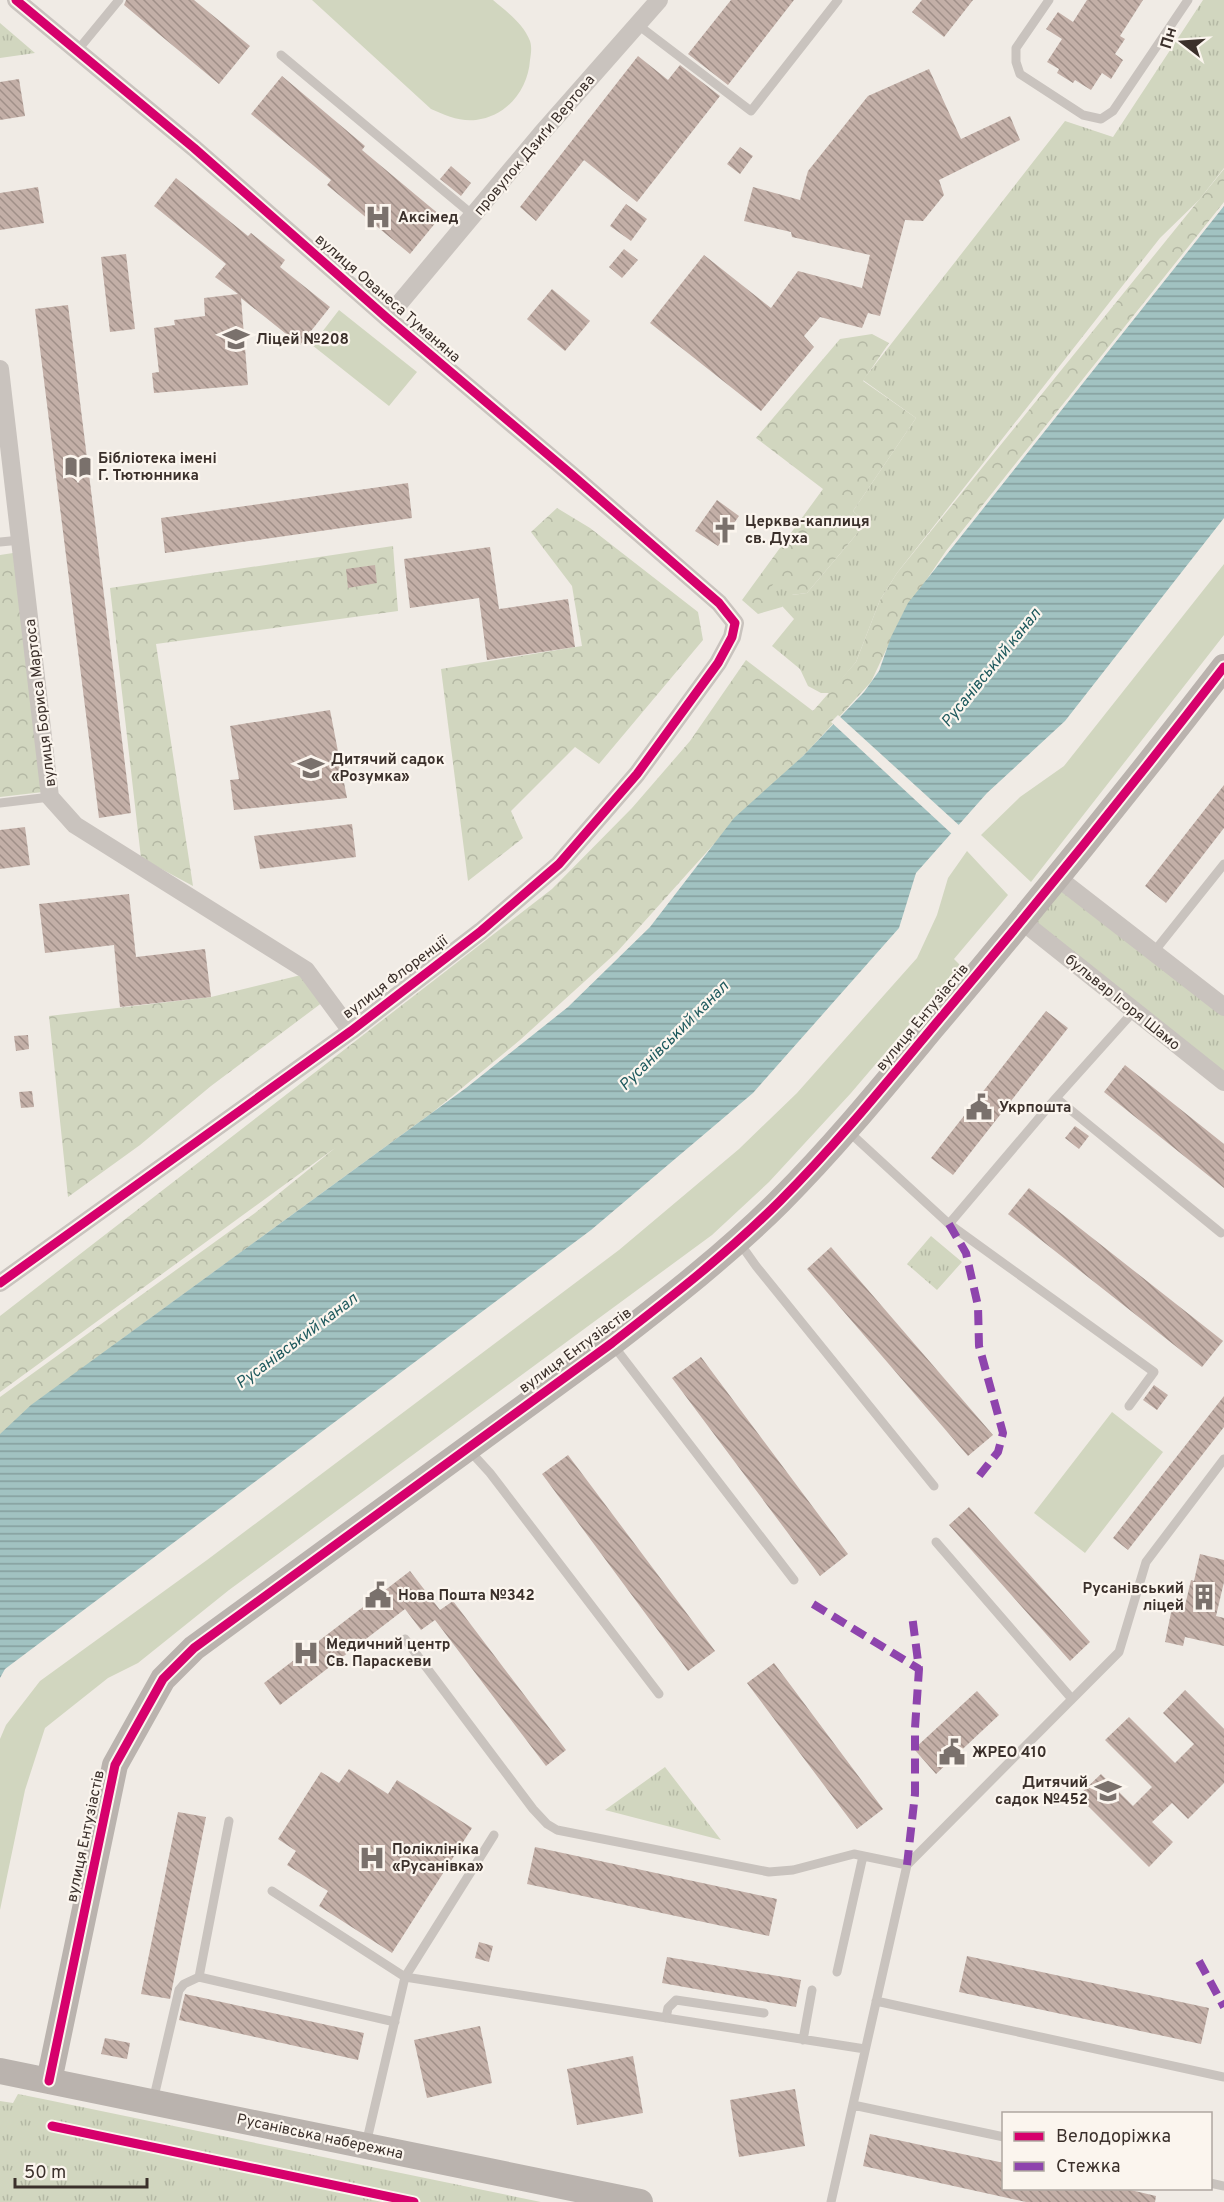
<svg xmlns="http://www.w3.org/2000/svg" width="1224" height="2202" viewBox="0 0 1224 2202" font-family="Overpass,sans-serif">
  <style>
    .green { fill: #d1d6bf }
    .forest { fill: url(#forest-crowns) }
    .park { fill: url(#park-tufts) }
    .water { fill: url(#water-rules) }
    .pier { fill: #f0ebe5 }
    .building { fill: url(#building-back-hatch) }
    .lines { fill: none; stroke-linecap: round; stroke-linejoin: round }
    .lane { stroke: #c9c3be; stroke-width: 9 }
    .street { stroke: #c9c3be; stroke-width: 18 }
    .secondary { stroke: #bab3ae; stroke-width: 26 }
    .quiet { stroke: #8e44ad; stroke-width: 8; stroke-dasharray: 15 8; stroke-linecap: butt }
    .cycleway-casing { stroke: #fbf5ee; stroke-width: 13 }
    .cycleway { stroke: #d6006c; stroke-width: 9 }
    .labels { text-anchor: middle; stroke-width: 4.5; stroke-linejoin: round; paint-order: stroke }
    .street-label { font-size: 15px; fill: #3b302b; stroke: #fbf5ee }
    .poi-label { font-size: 15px; font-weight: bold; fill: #3b302b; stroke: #fbf5ee; text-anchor: start }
    .water-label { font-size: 16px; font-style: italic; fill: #1f5a5e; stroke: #fbf5ee }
  </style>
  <defs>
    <pattern id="forest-crowns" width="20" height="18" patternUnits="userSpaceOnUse" patternTransform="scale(1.5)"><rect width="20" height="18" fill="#d1d6bf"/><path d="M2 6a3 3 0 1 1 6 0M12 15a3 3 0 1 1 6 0" fill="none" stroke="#b4b8a4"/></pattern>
    <pattern id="park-tufts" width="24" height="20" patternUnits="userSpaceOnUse" patternTransform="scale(1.5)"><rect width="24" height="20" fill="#d1d6bf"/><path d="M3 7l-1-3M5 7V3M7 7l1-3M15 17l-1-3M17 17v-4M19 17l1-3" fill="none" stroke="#b4b8a4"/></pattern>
    <pattern id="water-rules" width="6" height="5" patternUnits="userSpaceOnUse" patternTransform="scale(1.5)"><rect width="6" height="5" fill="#a1c2c1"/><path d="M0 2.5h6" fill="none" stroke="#849e9d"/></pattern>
    <pattern id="building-back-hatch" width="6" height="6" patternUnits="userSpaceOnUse" patternTransform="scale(1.5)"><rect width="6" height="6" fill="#c3afa7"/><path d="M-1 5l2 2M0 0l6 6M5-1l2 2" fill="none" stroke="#a08f88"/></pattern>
  </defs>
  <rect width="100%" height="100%" fill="#f0ebe5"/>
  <path class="green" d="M312 0H493C508 13 523 23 530 41 532 47 531 54 530 60 528 90 507 116 476 120 460 122 445 115 431 109Z
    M339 310 417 372 389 406 312 345Z
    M1224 564V635L1031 882 981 835 1020 797 1064 766Z
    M967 851 1008 895 954 959 960 965 851 1093 769 1182 712 1235 229 1590 138 1663 108 1678 45 1728 25 1790 0 1910V1739L6 1725 40 1681 207 1560 619 1250 739 1149 797 1093 917 958 937 915 948 878Z
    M1112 1412 1163 1452 1085 1553 1034 1513Z"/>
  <path class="forest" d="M1224 169V202L946 551 902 616 871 682 807 752 713 845 617 952 520 1040 433 1112 115 1344 0 1449V1397L255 1213 335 1148 0 1392V1316L552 889 632 808 690 741 746 660 813 711 856 662 880 600 897 573Z
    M872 334 889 343 863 381 916 418 853 511 866 523 807 593 791 595 782 607 758 614 742 600 823 489 756 438 840 339Z
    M557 508 590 528 698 612 703 640 599 764 575 747 511 811 523 838 468 881 441 669 582 646 572 586 531 532Z
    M393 546 398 611 156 644 193 886 141 858 110 588Z
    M13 553 43 792 0 797V555Z
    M301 975 323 1002 211 1086 140 1145 68 1197 49 1016 211 997Z"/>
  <path class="park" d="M1203 0H1224V168L1199 200 1160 238 897 573 880 600 856 662 830 693H821L808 686 800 669 772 646 794 619 782 606 774 609 761 600 778 578 795 590 792 595 807 593 866 523 853 511 916 418 863 380 1065 121 1113 137Z
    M0 23 35 53 0 58Z
    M1058 878 1224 1007V1081L1023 922Z
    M931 1236 962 1262 937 1290 907 1264Z
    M665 1767 721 1840 605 1810Z
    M18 2094 43 2099 541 2202H0V2101L13 2103Z"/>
  <path class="water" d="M1224 206V518L1065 721 987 793 916 873 899 928 753 1093 591 1230 37 1645 5 1669 0 1678V1434L31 1405 466 1088 568 1007 650 927 734 818 803 756 864 692 879 671 891 637 908 603Z"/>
  <path class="pier" d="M838 715 961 827 953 835 831 722Z"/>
  <path class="building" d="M126 0H194L250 46 219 84 124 5Z
    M731 0H794L728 85 688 54Z
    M922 0H973L944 37 912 12Z
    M1087 0H1143L1120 36 1125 39 1115 54 1123 60 1111 79 1102 73 1091 90 1075 80 1073 83 1057 73 1059 69 1047 62 1062 39 1046 29 1058 12 1073 22Z
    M638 56 668 80 680 65 720 96 637 202 584 160 536 221 520 207Z
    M929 69 961 139 1010 116 1020 140 939 180 944 195 923 221 905 220 880 316 868 313 862 328 820 317 804 336 814 347 761 411 650 323 704 255 771 308 798 271 862 288 870 255 792 237 791 232 744 221 753 187 800 200 808 171 868 96Z
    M282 76 365 146 362 150 441 216 410 254 327 185 331 180 251 114Z
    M19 79 25 116 0 120V82Z
    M740 147 753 156 740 174 727 164Z
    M451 166 471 183 461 196 440 179Z
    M176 178 248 236 251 233 285 260 280 267 330 307 300 345 241 298 248 385 154 393 152 373 159 372 154 328 175 325 174 320 205 316 204 298 238 294 215 277 226 264 154 206Z
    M38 187 44 223 0 230V193Z
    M626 204 647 219 631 241 610 226Z
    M624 249 638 260 622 278 609 267Z
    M126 254 135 329 110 332 101 257Z
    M552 289 590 321 565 351 527 319Z
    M68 305 131 813 99 818 35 309Z
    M408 483 412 518 165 553 161 518Z
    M717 500 739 516 718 546 695 531Z
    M490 547 499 609 568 599 575 647 487 660 479 598 410 608 404 559Z
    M375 565 377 583 348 588 346 569Z
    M330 710 347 798 234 810 230 780 239 779 230 726Z
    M1224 785V828L1166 903 1145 886Z
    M352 824 356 857 260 869 254 836Z
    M25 827 30 865 0 869V830Z
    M129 894 136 957 205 949 211 997 120 1007 114 945 45 953 39 904Z
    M1046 1011 1068 1028 953 1175 931 1158Z
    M28 1035 29 1049 16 1051 14 1036Z
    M1125 1065 1224 1144V1188L1104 1092Z
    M32 1091 34 1107 21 1108 19 1092Z
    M1075 1126 1089 1136 1079 1149 1065 1138Z
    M1029 1188 1223 1341 1202 1367 1008 1214Z
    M831 1247 993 1435 968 1456 807 1269Z
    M701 1357 848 1554 820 1576 672 1378Z
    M1154 1385 1168 1395 1157 1410 1143 1400Z
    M1224 1396V1427L1128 1550 1113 1538Z
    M568 1455 715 1651 688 1671 542 1474Z
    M969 1507 1090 1642 1070 1661 949 1525Z
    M1200 1554 1224 1560V1582L1216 1616 1224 1618V1646L1185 1637 1183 1646 1165 1642 1172 1608 1184 1610 1191 1580 1194 1581Z
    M410 1571 440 1610 453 1601 566 1750 546 1766 435 1620 421 1630 405 1609 280 1705 264 1683Z
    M774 1663 883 1809 857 1829 747 1683Z
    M1185 1690 1224 1729V1783L1188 1819 1172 1803 1152 1822 1173 1842 1149 1867 1078 1796 1101 1774 1133 1806 1152 1787 1105 1740 1129 1717 1175 1763 1194 1744 1163 1713Z
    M977 1691 999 1715 936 1774 914 1749Z
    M349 1769 388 1794 397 1780 472 1828 392 1953 319 1906 328 1891 287 1865 296 1851 278 1839 321 1772 339 1783Z
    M178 1812 206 1817 170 1999 141 1994Z
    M535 1847 777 1899 769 1936 527 1884Z
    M479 1942 493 1946 489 1962 475 1958Z
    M967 1956 1209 2008 1201 2044 959 1992Z
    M667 1957 801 1980 796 2007 662 1983Z
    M185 1994 364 2033 358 2060 179 2020Z
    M480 2026 492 2083 427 2098 414 2040Z
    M105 2038 130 2043 127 2059 101 2054Z
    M633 2056 643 2113 577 2125 567 2069Z
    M795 2089 805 2146 739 2157 730 2100Z
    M870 2134 1004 2163V2188H1122L1156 2196 1155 2202H1026L863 2166Z"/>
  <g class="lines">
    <path class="lane" d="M1049 0 1016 48V62L1020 74 1083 115 1101 119 1113 111 1188 0
      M638 25 751 111 838 0
      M77 51 119 0
      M281 55 474 216
      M0 542 21 540
      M0 803 50 797
      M1153 953 1224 864
      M1056 1098 1221 1233
      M848 1131 949 1224 1154 1372 1129 1406
      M949 1224 1056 1098 1134 1011
      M739 1242 756 1266 934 1486
      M613 1345 794 1580
      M469 1450 490 1473 659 1694
      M936 1542 1072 1699
      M405 1639 533 1809 547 1824 557 1830 769 1872 793 1870 854 1854 907 1865
      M272 1891 405 1977 865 2049
      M837 1972 863 1856
      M199 1977 229 1821
      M876 2001 1224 2077
      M666 2018 668 2008 676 2000 764 2013
      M803 2040 812 1990
      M153 2101 179 1990 184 1984 199 1977 395 2022
      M853 2105 1004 2137
      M366 2144 405 1977 494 1835
      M1210 2183 1224 2186
      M831 2202 907 1865 1119 1652 1146 1562 1224 1459"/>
    <path class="street" d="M387 318 541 134 659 0
      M0 369 50 797 75 825 306 970 351 1031
      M1058 878 1224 1007
      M1023 922 1224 1082
      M0 1283 351 1031 481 931 559 864 637 774 718 663 732 637 735 623 719 603 572 475 387 318 194 148 16 0"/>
    <path class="secondary" d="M0 2071 640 2202
      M49 2081 115 1765 163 1679 194 1648 612 1343C670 1298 728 1253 780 1201 834 1147 883 1087 932 1028 1032 910 1129 790 1224 667"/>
    <path class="quiet" d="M949 1224 966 1253 978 1306 979 1346 1003 1433 998 1452 979 1476
      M813 1604 919 1669
      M907 1865 915 1794V1728L919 1669 912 1615
      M1199 1961 1224 2007"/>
    <g class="cycleway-casing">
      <path id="cycleway" d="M0 1283 351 1031 481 931 559 864 637 774 718 663 732 637 735 623 719 603 572 475 387 318 194 148 16 0
        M49 2081 115 1765 163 1679 194 1648 612 1343C670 1298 728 1253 780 1201 834 1147 883 1087 932 1028 1032 910 1129 790 1224 667
        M52 2126 414 2202"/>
    </g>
    <use href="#cycleway" class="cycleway"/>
  </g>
  <defs>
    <g id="hospital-bare" transform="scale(2.07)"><path d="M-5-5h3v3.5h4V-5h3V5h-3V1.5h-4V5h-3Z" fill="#7a716c" stroke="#fbf5ee" stroke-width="2.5" paint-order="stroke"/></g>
    <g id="school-bare" transform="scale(2.07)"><path d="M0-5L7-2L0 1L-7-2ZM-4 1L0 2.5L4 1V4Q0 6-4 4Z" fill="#7a716c" stroke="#fbf5ee" stroke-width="2.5" paint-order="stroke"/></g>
    <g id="library-bare" transform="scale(2.07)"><path d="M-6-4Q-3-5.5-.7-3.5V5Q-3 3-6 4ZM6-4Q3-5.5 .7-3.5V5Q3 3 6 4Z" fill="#7a716c" stroke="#fbf5ee" stroke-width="2.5" paint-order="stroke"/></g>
    <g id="church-bare" transform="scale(2.07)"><path d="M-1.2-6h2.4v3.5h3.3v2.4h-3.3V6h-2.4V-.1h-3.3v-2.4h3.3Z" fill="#7a716c" stroke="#fbf5ee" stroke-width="2.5" paint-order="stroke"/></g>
    <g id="civic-bare" transform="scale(2.07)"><path d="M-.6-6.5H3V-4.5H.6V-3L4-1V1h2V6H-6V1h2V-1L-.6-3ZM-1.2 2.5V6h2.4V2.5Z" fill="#7a716c" stroke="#fbf5ee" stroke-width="2.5" paint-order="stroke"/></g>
    <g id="building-bare" transform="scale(2.07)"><path d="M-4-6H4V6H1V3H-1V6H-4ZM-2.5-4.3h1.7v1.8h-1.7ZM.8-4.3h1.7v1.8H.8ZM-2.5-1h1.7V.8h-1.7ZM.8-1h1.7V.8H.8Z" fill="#7a716c" stroke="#fbf5ee" stroke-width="2.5" paint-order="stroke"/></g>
  </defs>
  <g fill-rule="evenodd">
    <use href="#hospital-bare" x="378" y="217"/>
    <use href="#school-bare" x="236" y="339"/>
    <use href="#library-bare" x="78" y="467"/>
    <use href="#church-bare" x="725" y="530"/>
    <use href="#school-bare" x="311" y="768"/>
    <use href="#civic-bare" x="979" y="1107"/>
    <use href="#civic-bare" x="378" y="1595"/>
    <use href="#building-bare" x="1204" y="1597"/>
    <use href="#hospital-bare" x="306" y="1653"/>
    <use href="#civic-bare" x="952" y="1752"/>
    <use href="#school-bare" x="1108" y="1791"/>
    <use href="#hospital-bare" x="372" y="1858"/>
  </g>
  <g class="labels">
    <g class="street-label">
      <text transform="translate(534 145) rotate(-50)" y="5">провулок Дзиґи Вертова</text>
      <text transform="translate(388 298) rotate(41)" y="5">вулиця Ованеса Туманяна</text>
      <text transform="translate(40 703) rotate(-97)" y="5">вулиця Бориса Мартоса</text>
      <text transform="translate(395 977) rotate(-37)" y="5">вулиця Флоренції</text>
      <text transform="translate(1123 1002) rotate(39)" y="5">бульвар Ігоря Шамо</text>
      <text transform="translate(922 1017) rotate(-50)" y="5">вулиця Ентузіастів</text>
      <text transform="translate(575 1350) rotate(-36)" y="5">вулиця Ентузіастів</text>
      <text transform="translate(85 1836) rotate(-78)" y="5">вулиця Ентузіастів</text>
      <text transform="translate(320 2136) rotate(12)" y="5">Русанівська набережна</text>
    </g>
    <g class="poi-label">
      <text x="398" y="222">Аксімед</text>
      <text x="256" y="344">Ліцей №208</text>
      <text x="98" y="463">Бібліотека імені<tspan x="98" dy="17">Г. Тютюнника</tspan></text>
      <text x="745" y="526">Церква-каплиця<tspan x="745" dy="17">св. Духа</tspan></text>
      <text x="331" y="764">Дитячий садок<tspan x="331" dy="17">«Розумка»</tspan></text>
      <text x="999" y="1112">Укрпошта</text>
      <text x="1184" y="1593" text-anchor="end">Русанівський<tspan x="1184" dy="17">ліцей</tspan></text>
      <text x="398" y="1600">Нова Пошта №342</text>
      <text x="326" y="1649">Медичний центр<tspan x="326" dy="17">Св. Параскеви</tspan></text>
      <text x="972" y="1757">ЖРЕО 410</text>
      <text x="1088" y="1787" text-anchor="end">Дитячий<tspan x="1088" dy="17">садок №452</tspan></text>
      <text x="392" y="1854">Поліклініка<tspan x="392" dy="17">«Русанівка»</tspan></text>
    </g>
    <g class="water-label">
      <text transform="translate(990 667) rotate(-51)" y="6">Русанівський канал</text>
      <text transform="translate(673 1035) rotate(-45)" y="6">Русанівський канал</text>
      <text transform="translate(296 1340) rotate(-37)" y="6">Русанівський канал</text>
    </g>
  </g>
  <rect x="1002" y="2112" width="210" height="78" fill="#fbf5ee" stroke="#aea6a0" stroke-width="1.5"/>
  <rect x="1014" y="2132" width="30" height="9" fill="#d6006c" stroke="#aea6a0" stroke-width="1.5"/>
  <text x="1056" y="2142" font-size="18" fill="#3b302b">Велодоріжка</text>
  <rect x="1014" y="2162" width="30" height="9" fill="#8e44ad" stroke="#aea6a0" stroke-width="1.5"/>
  <text x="1056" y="2172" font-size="18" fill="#3b302b">Стежка</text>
  <g transform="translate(1182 42) rotate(287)" stroke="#fbf5ee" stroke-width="4.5" paint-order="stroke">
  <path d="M0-4.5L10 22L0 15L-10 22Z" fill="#3b302b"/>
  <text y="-9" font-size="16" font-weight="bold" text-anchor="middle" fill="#3b302b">Пн</text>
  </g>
  <path d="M15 2178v9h132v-9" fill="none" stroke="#3b302b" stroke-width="3"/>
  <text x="24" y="2178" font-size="18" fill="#3b302b" stroke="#fbf5ee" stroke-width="4.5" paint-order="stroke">50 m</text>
</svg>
